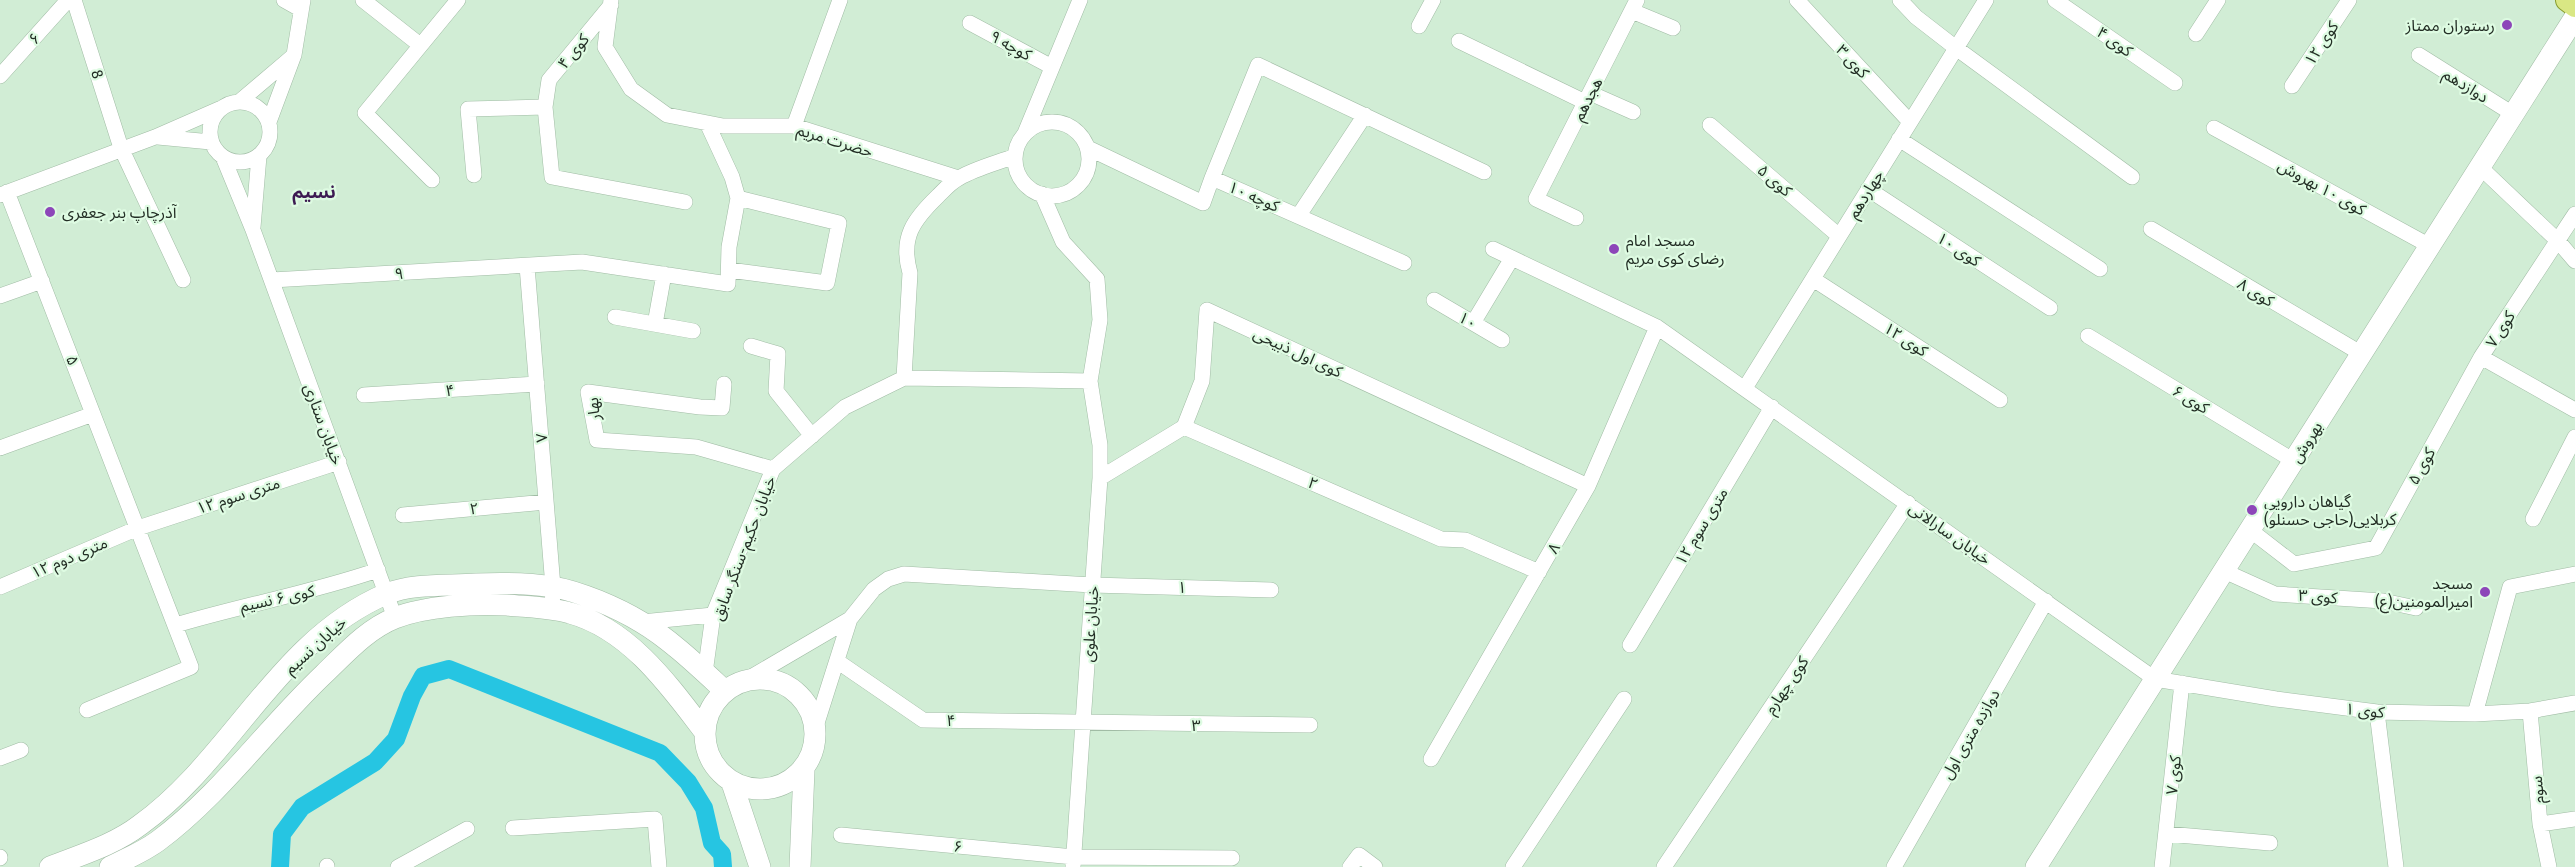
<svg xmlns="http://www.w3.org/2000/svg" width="2575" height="867" viewBox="0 0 2575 867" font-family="'Fira Sans Condensed','Noto Sans Arabic',sans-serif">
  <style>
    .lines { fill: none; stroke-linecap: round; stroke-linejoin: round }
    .canal { stroke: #26c5e2; stroke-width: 18 }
    .street-casing { stroke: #a1bca5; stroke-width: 16 }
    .secondary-casing { stroke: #a1bca5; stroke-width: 22 }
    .primary-casing { stroke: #889c2d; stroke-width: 24 }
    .street { stroke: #fff; stroke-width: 15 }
    .secondary { stroke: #fff; stroke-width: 21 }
    .primary { stroke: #d9e784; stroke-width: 22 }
    .poi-dot { fill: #8d46b9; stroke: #defbe2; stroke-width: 2 }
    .labels { text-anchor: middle; stroke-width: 4.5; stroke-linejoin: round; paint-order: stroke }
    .poi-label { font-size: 16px; fill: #232e25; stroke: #defbe2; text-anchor: start }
    .street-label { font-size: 16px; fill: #232e25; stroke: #defbe2 }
    .neighbourhood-label { font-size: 18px; font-weight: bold; fill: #3d1b52; stroke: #defbe2 }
  </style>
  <rect width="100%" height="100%" fill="#d1edd5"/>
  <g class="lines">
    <path class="canal" d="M280 867 282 834 302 807 375 762 396 739 412 696 423 676 449 669 660 753 688 782 704 808 712 843 722 854 723 867"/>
    <g class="street-casing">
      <path id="street" d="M74 0 121 148 183 280
        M284 0 300 9
        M363 0 420 45
        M611 0 605 47 631 89 667 115 723 126H794L958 178
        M1797 0 1910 122
        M1900 0 1916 17 1956 48 2132 177
        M2055 0 2175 83
        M611 5 549 80 545 107 552 177 685 202
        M1632 11 1673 28
        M970 23 1052 67
        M1419 26 1433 0
        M2196 34 2218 0
        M1459 41 1585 102
        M2419 55 2513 114
        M0 76 68 0
        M2292 86 2349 0
        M1590 93 1633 112
        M210 132a30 30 0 1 1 60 0a30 30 0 1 1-60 0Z
        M239 102 292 57
        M269 122 294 55 303 0
        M1015 159a37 37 0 1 1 74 0a37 37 0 1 1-74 0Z
        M1710 125 1839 236
        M794 126 840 0
        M2214 128 2430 246
        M1025 133 1080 0
        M158 137 211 142
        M1899 139 2100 269
        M1088 148 1203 203 1212 178 1404 263
        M223 157 253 230 395 618
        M2480 167 2558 241 2575 261
        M474 175 468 109 545 107
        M1212 178 1258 65 1484 172
        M432 180 365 113 458 0
        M1868 189 2050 308
        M7 192 191 667 87 710
        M1042 194 1063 242 1097 279 1100 320 1090 381 1100 445V478L1073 867
        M0 195 155 137 219 109
        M2575 214 2481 357 2575 410
        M1299 215 1365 115
        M1576 218 1536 199 1637 0
        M253 227 259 156
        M2151 229 2362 354
        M1493 249 1657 327 2155 679 2276 699 2377 712 2475 714 2530 711 2575 703
        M527 266 553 587 552 610
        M729 270 827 283 839 223 738 198
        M1813 279 2000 400
        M272 280 582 262 728 284 729 247 738 198 732 177 707 123
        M0 296 42 281
        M1434 300 1502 340
        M615 317 693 331
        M1473 323 1512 258
        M655 324 664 274
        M2088 336 2294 461
        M751 346 778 354 776 391 812 436
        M904 378 910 273C900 238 913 220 938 196 944 190 951 182 959 178 976 168 997 163 1015 156
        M724 384 722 408 700 407 588 392 597 440 696 447 773 469
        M1745 388 1986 0
        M364 395 537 384
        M1184 427 1441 539 1465 540 1539 572
        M0 448 93 414
        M1100 478 1184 427 1202 381 1207 310 1588 486
        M403 515 546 502
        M2533 519 2575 437
        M2250 530 2294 564 2376 548 2481 357
        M2224 571 2275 594 2383 601 2416 608
        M0 587 138 528 339 462
        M642 622 713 615
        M176 625C243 605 311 593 378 570
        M1630 645 1772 407
        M837 661 923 720 1310 725
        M705 673 713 615 773 469 845 407 904 378 1090 381
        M746 680 850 619 874 589 888 579 904 574 1092 585 1271 590
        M2530 711 2540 824 2549 867
        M2377 712 2396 867
        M2475 714 2510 587 2575 574
        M816 726 850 619
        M0 758 21 750
        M1431 759 1588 486 1657 327
        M2540 824 2575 819
        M513 828 655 819 659 867
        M2167 834 2270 843
        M841 835 1074 857 1232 858
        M0 857V858
        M327 866V867
        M398 867 467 829
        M1350 867 1359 855 1375 867
        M1513 867 1624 699
        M1664 867 1908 503
        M1894 867 2046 601
        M2162 867 2182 683"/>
    </g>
    <g class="secondary-casing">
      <path id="secondary" d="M705 734a55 55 0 1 1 110 0a55 55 0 1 1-110 0Z
        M732 783 760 867
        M50 867C80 855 114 845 140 825 232 759 278 640 386 594 413 583 447 586 476 584 500 583 528 583 553 587 579 591 618 608 641 622 670 639 700 668 725 691
        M110 867C126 859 143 852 158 841 221 794 267 728 324 674 345 654 367 629 395 618 425 606 475 603 507 605 528 607 550 607 570 613 629 629 669 685 704 731
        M800 867 804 770
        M2036 867 2575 17"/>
    </g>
    <g class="primary-casing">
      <path id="primary" d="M2567 0 2575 6"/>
    </g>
    <use href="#street" class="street"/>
    <use href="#secondary" class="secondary"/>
    <use href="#primary" class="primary"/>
  </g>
  <g class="poi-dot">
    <circle cx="2507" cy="25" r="6"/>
    <circle cx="50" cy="212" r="6"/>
    <circle cx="1614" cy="249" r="6"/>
    <circle cx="2252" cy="510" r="6"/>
    <circle cx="2485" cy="592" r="6"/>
  </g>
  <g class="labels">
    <g class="poi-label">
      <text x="2495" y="31" text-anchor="end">رستوران ممتاز</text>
      <text x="62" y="218">آذرچاپ بنر جعفری</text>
      <text x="1626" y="246">مسجد امام<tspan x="1626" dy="18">رضای کوی مریم</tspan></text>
      <text x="2264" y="507">گیاهان دارویی<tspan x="2264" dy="18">کربلایی(حاجی حسنلو)</tspan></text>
      <text x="2473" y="589" text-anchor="end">مسجد<tspan x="2473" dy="18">امیرالمومنین(ع)</tspan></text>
    </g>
    <g class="street-label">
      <text transform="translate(34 38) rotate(-48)" y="6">۶</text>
      <text transform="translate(2115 41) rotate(35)" y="6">کوی ۴</text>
      <text transform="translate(2321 43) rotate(-57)" y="6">کوی ۱۲</text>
      <text transform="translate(1011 45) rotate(29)" y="6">کوچه ۹</text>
      <text transform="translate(573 51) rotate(-51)" y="6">کوی ۴</text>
      <text transform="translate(1853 61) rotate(47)" y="6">کوی ۳</text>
      <text transform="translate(98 74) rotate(72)" y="6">8</text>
      <text transform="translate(2466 85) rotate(32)" y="6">دوازدهم</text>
      <text transform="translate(1587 99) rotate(-63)" y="6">هجدهم</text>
      <text transform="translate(835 140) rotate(17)" y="6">حضرت مریم</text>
      <text transform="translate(1775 180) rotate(41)" y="6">کوی ۵</text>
      <text transform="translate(2322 187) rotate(29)" y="6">کوی ۱۰ بهروش</text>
      <text transform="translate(1865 194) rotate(-58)" y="6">چهاردهم</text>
      <text transform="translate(1254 196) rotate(23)" y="6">کوچه ۱۰</text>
      <text transform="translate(1959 249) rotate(33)" y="6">کوی ۱۰</text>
      <text transform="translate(399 273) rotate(-3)" y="6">۹</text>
      <text transform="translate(2256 292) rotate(31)" y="6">کوی ۸</text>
      <text transform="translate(1468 320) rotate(30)" y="6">۱۰</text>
      <text transform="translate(2500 329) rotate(-57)" y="6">کوی ۷</text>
      <text transform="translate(1906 339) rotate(33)" y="6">کوی ۱۲</text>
      <text transform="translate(1298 352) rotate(25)" y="6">کوی اول ذبیحی</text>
      <text transform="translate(73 360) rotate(69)" y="6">۵</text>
      <text transform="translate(450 390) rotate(-4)" y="6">۴</text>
      <text transform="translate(2191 399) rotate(31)" y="6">کوی ۶</text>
      <text transform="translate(593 409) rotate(-96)" y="6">بهار</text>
      <text transform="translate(324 424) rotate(70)" y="6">خیابان ستاری</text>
      <text transform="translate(541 438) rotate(-95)" y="6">۷</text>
      <text transform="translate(2306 442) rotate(-58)" y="6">بهروش</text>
      <text transform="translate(2421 466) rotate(-61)" y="6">کوی ۵</text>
      <text transform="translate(1313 483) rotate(24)" y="6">۲</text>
      <text transform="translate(238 495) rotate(-18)" y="6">۱۲ متری سوم</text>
      <text transform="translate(474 508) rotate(-5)" y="6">۲</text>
      <text transform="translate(1701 526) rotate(-59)" y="6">۱۲ متری سوم</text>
      <text transform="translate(1950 533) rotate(35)" y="6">خیابان سارالانی</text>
      <text transform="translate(743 548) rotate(-69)" y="6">خیابان حکیم-سنگر سابق</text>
      <text transform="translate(1553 548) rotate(-60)" y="6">۸</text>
      <text transform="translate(69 557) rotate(-23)" y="6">۱۲ متری دوم</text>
      <text transform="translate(1182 587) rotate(2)" y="6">۱</text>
      <text transform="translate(2318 596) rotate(4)" y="6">کوی ۳</text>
      <text transform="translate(277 598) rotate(-12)" y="6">کوی ۶ نسیم</text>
      <text transform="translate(1090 624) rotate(-86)" y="6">خیابان علوی</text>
      <text transform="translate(315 645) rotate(-42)" y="6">خیابان نسیم</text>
      <text transform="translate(1786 685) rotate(-56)" y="6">کوی چهارم</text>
      <text transform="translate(2365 710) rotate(6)" y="6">کوی ۱</text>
      <text transform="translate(951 720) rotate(1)" y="6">۴</text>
      <text x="1196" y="731">۳</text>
      <text transform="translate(1970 734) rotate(-60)" y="6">دوازده متری اول</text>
      <text transform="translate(2173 775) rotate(-84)" y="6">کوی ۷</text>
      <text transform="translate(2537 790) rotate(-95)" y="6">سوم</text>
      <text transform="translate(958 846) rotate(5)" y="6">۶</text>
    </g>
    <g class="neighbourhood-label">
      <text x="314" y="198">نسیم</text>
    </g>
  </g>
</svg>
